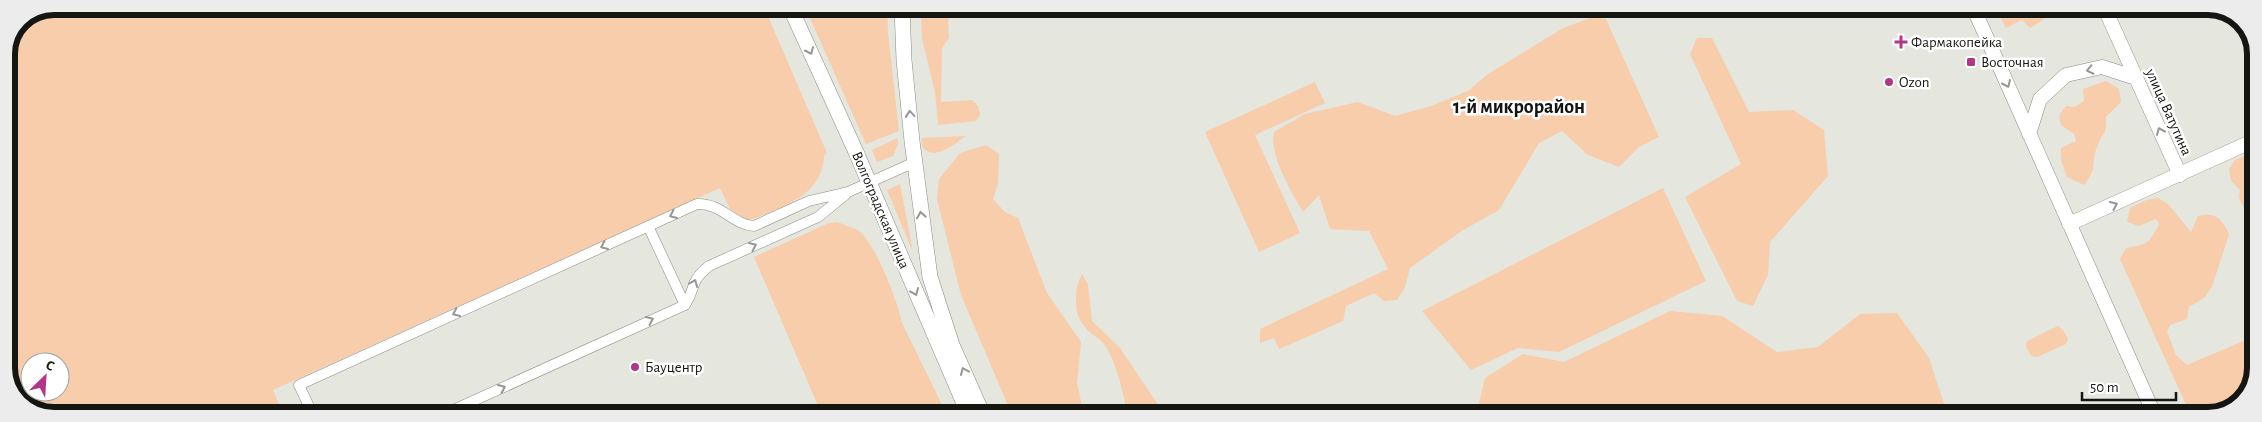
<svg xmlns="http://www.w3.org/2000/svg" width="2262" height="422" viewBox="0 0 2262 422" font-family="'Alegreya Sans',sans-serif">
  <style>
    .green { fill: #f7cdac; fill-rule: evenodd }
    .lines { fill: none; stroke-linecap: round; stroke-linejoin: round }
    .minor-casing { stroke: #8c8d84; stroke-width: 11 }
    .secondary-casing { stroke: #8c8d84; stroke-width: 15 }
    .primary-casing { stroke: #8c8d84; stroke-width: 16 }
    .minor { stroke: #fff; stroke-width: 10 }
    .secondary { stroke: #fff; stroke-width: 14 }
    .primary { stroke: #fff; stroke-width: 15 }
    .oneway { stroke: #969694 }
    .poi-dot { fill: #b23686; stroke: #fff; stroke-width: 2 }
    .labels { text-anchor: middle; stroke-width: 5; stroke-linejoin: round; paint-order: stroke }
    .poi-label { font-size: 15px; fill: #151512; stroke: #fff; text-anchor: start }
    .street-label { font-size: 15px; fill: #151512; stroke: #fff }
    .district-label { font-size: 20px; font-weight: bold; fill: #151512; stroke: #fff }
    .rim { fill: none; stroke: #151512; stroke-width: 6 }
  </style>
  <rect width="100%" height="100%" fill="#e5e6dd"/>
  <path class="green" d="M54 6 764 7 827 153 824 156C823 197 778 209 745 222L732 213 720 188 273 390 283 415H45L20 401 7 374 6 54 21 20ZM30 362H60V392H30Z
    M805 7H887L888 33 899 131 866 144Z
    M921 7H951L948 22 949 38 942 48 941 102 972 100 978 106 980 115 976 121 938 125 935 92 922 39Z
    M2001 7H2048L2047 17 2030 28 2022 20 2006 28 1999 15Z
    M1593 17 1606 19 1659 137 1639 147 1619 167 1588 155 1562 131 1539 143 1499 210 1463 230 1410 268 1405 287 1397 300 1384 301 1374 293 1346 306 1343 321 1279 349 1274 338 1260 343V329L1388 269 1369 231 1330 229 1319 195 1303 212C1291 191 1269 155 1274 132L1305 114 1358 102 1395 116 1431 106 1468 91 1488 74 1563 28Z
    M1697 38H1712L1749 112 1793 110 1824 130 1828 176 1770 242 1768 275 1753 306 1737 301 1685 197 1741 164 1690 54Z
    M2106 81 2119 89 2121 102 2106 117C2107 136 2103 131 2097 147 2090 164 2099 166 2084 185L2067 177 2061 160V148L2076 141 2074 134 2061 125 2059 115 2066 106 2075 107 2084 101 2083 89Z
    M1315 82 1325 103 1255 135 1300 233 1259 252 1205 132Z
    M966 136C954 144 936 161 923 148L921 138Z
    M897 138 898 144 893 156 877 162 872 150Z
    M986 145 999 154 998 184 993 199 1005 212 1018 218 1047 293 1081 342 1077 383 1084 415H1012L961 295 937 199 939 179 960 153Z
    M2247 155 2255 159V222L2251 224 2239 198 2240 190 2231 181 2229 169 2235 160Z
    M900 184 913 252 887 190Z
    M1663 188 1706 281 1559 352 1518 348 1471 370 1422 311Z
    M2158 198 2169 205 2191 232 2198 216C2216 212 2221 218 2229 234L2212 287 2204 298 2189 307 2187 319 2170 325 2167 331 2176 355 2187 365 2255 336C2255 348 2257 362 2255 375 2251 403 2216 416 2191 416L2120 259 2126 248C2148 244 2149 244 2159 224L2156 219 2139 226 2127 222 2130 208 2146 200Z
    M837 222C844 225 853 227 859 231 875 243 899 304 902 323L947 415H822L754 257 829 223Z
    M1082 274 1088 285 1092 321 1120 348 1157 403 1172 415H1125L1128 414C1123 395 1119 373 1110 354 1102 336 1093 338 1084 326 1073 314 1074 288 1082 274Z
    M1670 311 1722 316 1777 352 1818 347 1860 314 1897 313 1929 358 1948 416 1476 415 1485 378 1523 354 1564 362Z
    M2058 326 2063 330 2068 339 2066 344 2037 357 2031 356 2026 347 2027 341Z"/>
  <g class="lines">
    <g class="minor-casing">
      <path id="minor" d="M648 226 685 305
        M313 415 299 385 697 204C722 203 733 225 754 226L809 201 848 192 915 162
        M442 415 685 305C697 287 688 283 709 266L818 217 845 195"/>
    </g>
    <g class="secondary-casing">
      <path id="secondary" d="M1973 7 2155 416
        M2104 7 2180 175
        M2029 134 2040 99 2066 75 2102 67 2136 78
        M2069 224 2255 140"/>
    </g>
    <g class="primary-casing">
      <path id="primary" d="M790 7 856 152 969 415
        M902 7 904 60 912 141 930 277 952 345 983 415"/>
    </g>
    <use href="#minor" class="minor"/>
    <use href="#secondary" class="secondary"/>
    <use href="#primary" class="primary"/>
  </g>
  <defs><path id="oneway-chevron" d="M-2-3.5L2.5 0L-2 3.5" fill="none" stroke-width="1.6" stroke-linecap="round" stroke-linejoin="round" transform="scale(1.25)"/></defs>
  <g class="oneway">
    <use href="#oneway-chevron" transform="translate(810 51) rotate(66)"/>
    <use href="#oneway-chevron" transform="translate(2090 70) rotate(168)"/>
    <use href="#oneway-chevron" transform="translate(2007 84) rotate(66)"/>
    <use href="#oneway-chevron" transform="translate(910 114) rotate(-95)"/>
    <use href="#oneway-chevron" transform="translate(2160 131) rotate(-114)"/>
    <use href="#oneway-chevron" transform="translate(2114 205) rotate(-24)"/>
    <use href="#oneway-chevron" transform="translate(673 215) rotate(155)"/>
    <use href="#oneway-chevron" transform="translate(921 215) rotate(-99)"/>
    <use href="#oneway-chevron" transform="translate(604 246) rotate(156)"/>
    <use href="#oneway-chevron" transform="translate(753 246) rotate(-24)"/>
    <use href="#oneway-chevron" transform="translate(694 283) rotate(-68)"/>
    <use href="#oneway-chevron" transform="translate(915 292) rotate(67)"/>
    <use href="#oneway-chevron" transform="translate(456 313) rotate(155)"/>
    <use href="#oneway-chevron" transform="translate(650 320) rotate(-24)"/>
    <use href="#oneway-chevron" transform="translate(964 371) rotate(-113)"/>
    <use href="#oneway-chevron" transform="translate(502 388) rotate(-25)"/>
  </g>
  <g class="poi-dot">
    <path d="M1898.5 34.5h5v5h5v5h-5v5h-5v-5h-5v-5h5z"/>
    <rect x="1966" y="57" width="10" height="10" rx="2.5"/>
    <circle cx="1889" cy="82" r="5"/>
    <circle cx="635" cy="367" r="5"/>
  </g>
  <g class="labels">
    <g class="poi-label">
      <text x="1911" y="47">Фармакопейка</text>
      <text x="1981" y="67">Восточная</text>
      <text x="1899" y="87">Ozon</text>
      <text x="645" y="372">Бауцентр</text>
    </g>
    <g class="street-label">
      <text transform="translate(2169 112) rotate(66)" y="5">улица Ватутина</text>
      <text transform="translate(881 210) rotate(67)" y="5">Волгоградская улица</text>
    </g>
    <g class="district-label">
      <text x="1519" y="113">1-й микрорайон</text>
    </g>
  </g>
  <path d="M0 0H2262V422H0ZM54 15H2208A39 39 0 0 1 2247 54V368A39 39 0 0 1 2208 407H54A39 39 0 0 1 15 368V54A39 39 0 0 1 54 15Z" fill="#ececec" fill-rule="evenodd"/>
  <path class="rim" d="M54 15H2208A39 39 0 0 1 2247 54V368A39 39 0 0 1 2208 407H54A39 39 0 0 1 15 368V54A39 39 0 0 1 54 15Z"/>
  <g transform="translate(45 377) rotate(25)"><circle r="24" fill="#ffffff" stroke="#a1a1a0"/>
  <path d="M0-4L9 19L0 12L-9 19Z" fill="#b23686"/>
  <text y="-8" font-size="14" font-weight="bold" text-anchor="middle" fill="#151512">С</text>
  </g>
  <path d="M2082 392v8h94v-8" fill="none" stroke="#151512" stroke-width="2.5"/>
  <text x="2090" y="392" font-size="15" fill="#151512" stroke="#ffffff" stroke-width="4" paint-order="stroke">50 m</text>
</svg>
